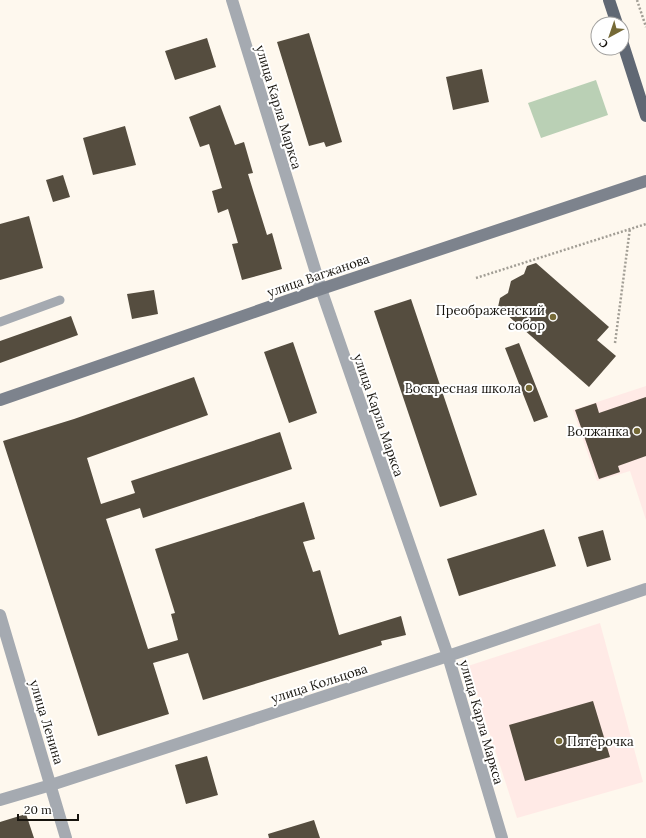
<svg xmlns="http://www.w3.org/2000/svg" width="646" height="838" viewBox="0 0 646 838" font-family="Lora,serif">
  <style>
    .commercial { fill: #ffeae6 }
    .green { fill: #bad0b5 }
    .building { fill: #554d3f }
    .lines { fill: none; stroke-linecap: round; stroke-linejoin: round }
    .path { stroke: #a29e95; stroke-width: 2.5; stroke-dasharray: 2 2; stroke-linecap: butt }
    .service { stroke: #a5aab1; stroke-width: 9 }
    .minor { stroke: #a5aab1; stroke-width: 12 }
    .secondary { stroke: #7d838d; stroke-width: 12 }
    .primary { stroke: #606874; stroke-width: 12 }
    .poi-dot { fill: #756936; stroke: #fff; stroke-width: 1.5 }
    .labels { text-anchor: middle; stroke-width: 4; stroke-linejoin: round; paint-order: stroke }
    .street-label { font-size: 13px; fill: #17140e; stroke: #fff }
    .poi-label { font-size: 13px; fill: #17140e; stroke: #fff; text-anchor: end }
  </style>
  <rect width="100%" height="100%" fill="#fef8ee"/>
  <path class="commercial" d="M646 386V520L630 471 597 481 573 410Z
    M600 623 643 782 517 818 468 666Z"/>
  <path class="green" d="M596 80 608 115 541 138 528 103Z"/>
  <path class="building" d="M309 33 342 142 326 147 324 142 309 146 277 42Z
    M207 38 216 67 175 80 165 51Z
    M482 69 489 102 453 110 446 77Z
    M220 105 235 145 244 142 253 173 248 174 267 235 272 233 282 269 242 280 232 244 238 243 228 209 218 213 212 191 222 188 209 144 200 147 189 117Z
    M125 126 136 165 93 175 83 138Z
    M63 175 70 197 53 202 46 180Z
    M29 216 43 268 0 280V224Z
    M536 263 609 327 597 340 616 356 589 387 498 307 500 298 508 293 511 281 524 274 527 266Z
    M154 290 158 314 132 319 127 294Z
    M411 299 477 495 440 507 374 311Z
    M71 316 78 335 0 363V341Z
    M293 342 317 413 289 423 264 352Z
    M519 343 548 417 534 422 505 348Z
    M194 377 208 415 87 458 101 504 135 493 131 481 280 432 292 469 143 518 140 508 106 519 148 649 178 640 171 614 175 613 155 549 304 502 315 539 303 542 313 572 320 570 339 635 401 616 406 635 381 641 382 645 203 700 188 653 153 663 169 714 98 736 3 441 74 419Z
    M646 397V456L618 466 620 472 599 479 575 410 596 403 599 413Z
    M544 529 556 566 459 596 447 559Z
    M603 530 611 560 587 567 578 537Z
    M593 701 610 757 525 781 509 725Z
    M207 756 218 795 186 804 175 765Z
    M26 814 34 838H0V822Z
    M314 820 320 838H269L268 834Z"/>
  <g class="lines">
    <path class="path" d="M637 0 646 27
      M476 278 646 224
      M615 343 630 228"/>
    <path class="service" d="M0 322 60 300"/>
    <path class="minor" d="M232 0 321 289 448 656 502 838
      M0 615 66 838
      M0 800 51 785 448 656 646 589"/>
    <path class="secondary" d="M0 400 321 289 646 181"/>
    <path class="primary" d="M609 0 617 24
      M622 41 646 116"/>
  </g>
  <g class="poi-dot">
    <circle cx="553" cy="317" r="4"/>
    <circle cx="529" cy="388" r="4"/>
    <circle cx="637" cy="431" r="4"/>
    <circle cx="559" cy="741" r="4"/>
  </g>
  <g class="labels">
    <g class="street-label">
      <text transform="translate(279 107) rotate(73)" y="5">улица Карла Маркса</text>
      <text transform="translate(318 275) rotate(-19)" y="5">улица Вагжанова</text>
      <text transform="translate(379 415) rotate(71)" y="5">улица Карла Маркса</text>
      <text transform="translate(319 683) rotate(-18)" y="5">улица Кольцова</text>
      <text transform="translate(47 722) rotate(73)" y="5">улица Ленина</text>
      <text transform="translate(482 722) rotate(74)" y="5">улица Карла Маркса</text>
    </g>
    <g class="poi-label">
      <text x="545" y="315">Преображенский<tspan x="545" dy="15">собор</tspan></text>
      <text x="521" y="393">Воскресная школа</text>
      <text x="629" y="436">Волжанка</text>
      <text x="567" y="746" text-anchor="start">Пятёрочка</text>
    </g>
  </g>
  <g transform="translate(610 36) rotate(220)"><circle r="19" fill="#ffffff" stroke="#a2a19f"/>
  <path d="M0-3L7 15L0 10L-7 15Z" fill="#756936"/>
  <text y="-6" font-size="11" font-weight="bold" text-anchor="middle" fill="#17140e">С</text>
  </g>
  <path d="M18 814v6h60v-6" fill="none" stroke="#17140e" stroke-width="2"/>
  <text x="24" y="814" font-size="12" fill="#17140e" stroke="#ffffff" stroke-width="3" paint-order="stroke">20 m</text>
</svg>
